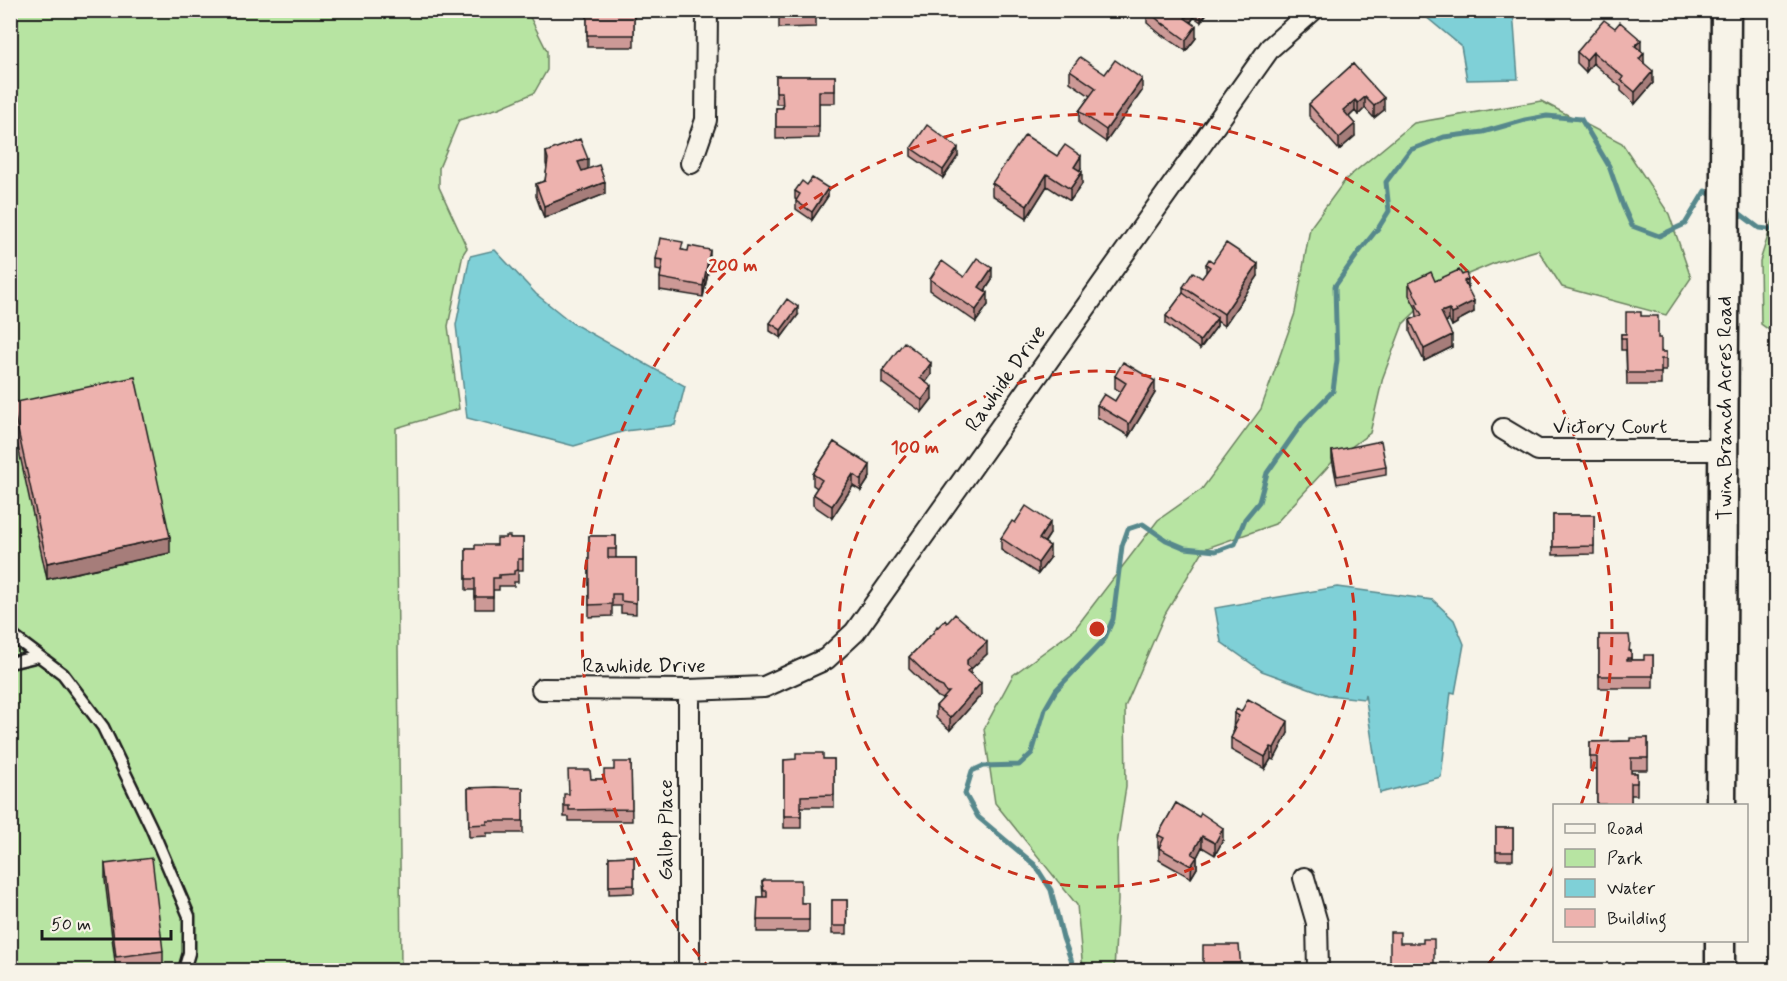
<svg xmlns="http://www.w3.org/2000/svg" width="1787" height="981" viewBox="0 0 1787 981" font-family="Mynerve,sans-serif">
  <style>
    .green { fill: #b7e4a2; stroke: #6a805f; stroke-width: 1.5 }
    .water { fill: #7fd0d7; stroke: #57888c; stroke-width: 1.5 }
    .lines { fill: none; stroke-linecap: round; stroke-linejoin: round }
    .stream { stroke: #57888c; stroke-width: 5 }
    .lane-casing { stroke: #1c1c1c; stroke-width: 15 }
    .street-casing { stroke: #1c1c1c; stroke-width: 24 }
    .secondary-casing { stroke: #1c1c1c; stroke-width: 33 }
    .lane { stroke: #f7f3e8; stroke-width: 10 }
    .street { stroke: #f7f3e8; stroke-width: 20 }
    .secondary { stroke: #f7f3e8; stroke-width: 28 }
    .wall { fill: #cc9996; stroke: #1c1c1c; stroke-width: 1.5 }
    .shaded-wall { fill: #a67d7a; stroke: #1c1c1c; stroke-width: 1.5 }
    .building { fill: #edb2ae; stroke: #1c1c1c; stroke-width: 1.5 }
    .ring { fill: none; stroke: #c8321e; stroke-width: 3; stroke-dasharray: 10 8 }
    .labels { text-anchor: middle; stroke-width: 5; stroke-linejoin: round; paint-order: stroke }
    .street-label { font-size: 21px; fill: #1c1c1c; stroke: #f7f3e8 }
    .centre { fill: #c8321e; stroke: #f7f3e8; stroke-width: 3 }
    .ring-label { font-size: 18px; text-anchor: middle; font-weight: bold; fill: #c8321e; stroke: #f7f3e8; stroke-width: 5; stroke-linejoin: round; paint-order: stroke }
  </style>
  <rect width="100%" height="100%" fill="#f7f3e8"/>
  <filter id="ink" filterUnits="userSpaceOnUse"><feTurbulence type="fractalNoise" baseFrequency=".0167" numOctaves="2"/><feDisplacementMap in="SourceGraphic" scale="12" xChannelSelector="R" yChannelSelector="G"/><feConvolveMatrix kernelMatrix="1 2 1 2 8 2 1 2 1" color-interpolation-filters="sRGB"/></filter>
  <g filter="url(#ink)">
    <path class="green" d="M10 11H527L547 51V70L534 93 499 108 459 120 439 168V187L467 248 463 254 448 326 459 409 396 428 401 970H11Z
      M1541 101 1622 143 1669 214 1691 278 1666 315 1562 287 1538 250 1497 262 1444 284 1403 324 1383 377 1370 433 1335 459 1275 524 1204 549 1165 614 1125 707 1126 786 1117 845 1118 900 1114 970H1083L1077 905 995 803 984 729 1013 675 1074 630 1158 520 1202 489 1261 409 1295 313 1310 228 1346 179 1414 123Z
      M1773 220 1776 221V335L1761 324 1760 261Z"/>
    <path class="water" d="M1419 11H1513L1518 79 1467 80 1461 46Z
      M495 250 536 294 572 323 685 386 675 425 625 431 574 446 467 418 456 325 470 256Z
      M1337 587 1433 600 1454 620 1464 644 1455 693 1451 692 1441 777 1380 793 1365 694 1364 699 1328 695 1262 671 1221 642 1215 608Z"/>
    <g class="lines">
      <path class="stream" d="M1739 213 1759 228 1776 230
        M1075 970 1063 938 1051 890 1035 865 978 817 965 794 972 771 983 766 1019 765 1032 753 1045 709 1056 690 1104 640 1113 619 1122 546 1128 529 1143 524 1166 540 1185 548 1216 551 1235 544 1245 519 1259 502 1267 473 1302 423 1333 391 1337 360 1335 286 1359 252 1379 227 1389 211 1386 182 1410 150 1444 137 1483 132 1525 120 1547 116 1581 119 1609 166 1623 206 1632 226 1659 236 1685 224 1705 191 1710 194"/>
      <g class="lane-casing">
        <path id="lane" d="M10 634 63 674 103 727 151 827 189 916V953L184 970
          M10 663 39 656"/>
      </g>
      <g class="street-casing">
        <path id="street" d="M691 163 706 120 707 10
          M1503 429 1538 450H1723
          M542 689 689 690 764 687 826 659 855 632 1270 48 1313 10
          M1304 878 1317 923 1318 970
          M689 970V690"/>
      </g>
      <g class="secondary-casing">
        <path id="secondary" d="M1721 806 1726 10
          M1720 970V940"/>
      </g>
      <use href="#lane" class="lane"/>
      <use href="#street" class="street"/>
      <use href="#secondary" class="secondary"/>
    </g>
    <path class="wall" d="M577 10H634V47H587V15H577Z
      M779 10H816V27L779 28Z
      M1147 10H1207V13L1201 22 1194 17 1191 22 1196 38 1186 51 1164 36V37L1147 23Z
      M1641 51 1644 63 1653 83 1635 104 1621 91V87L1593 63 1586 72 1577 63V52Z
      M1353 64 1384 110 1374 118 1365 108 1358 115 1355 111 1349 117 1355 136 1339 150 1309 116V104Z
      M1070 70 1105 74 1142 91 1106 142 1079 123V111L1090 96 1070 82Z
      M776 76H835V103H819V138L776 139V108H783L782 104H776Z
      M911 148 958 156 943 178 911 156Z
      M546 152 588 169 605 194 544 218 536 196V184L545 181 547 168 546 164Z
      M1057 156 1081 168 1079 171 1082 184 1070 201 1047 186 1027 218 992 195V183Z
      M807 185 828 196 812 220 796 209V201L797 200 795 199V191Z
      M683 250 710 262 703 297 660 290V278L661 271 656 270V259Z
      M1213 262 1258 276 1224 326 1217 321V326L1200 349 1166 324V316L1183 293V287L1202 278 1206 273V264Z
      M964 277 992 280 985 291 988 305 976 322 930 290V279Z
      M1435 281 1468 289 1474 312 1457 321V323L1452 326 1449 320 1446 322 1452 347 1424 361 1410 332V320L1417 317 1416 308 1409 295V283Z
      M798 315 781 338 770 331V323Z
      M1641 316 1658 338 1661 352H1666V371H1661V385H1627L1626 350H1621V334H1626Z
      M882 371 931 375 926 382 932 399 922 412 882 383Z
      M1115 376 1155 393 1129 436 1097 417V405L1115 401 1121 392 1115 388Z
      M12 403 170 553 47 579 12 419Z
      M834 442 870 477 861 491 853 486 832 518 813 505V494L817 488 813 485V474Z
      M1332 451 1386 467V475L1337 484 1332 459Z
      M1553 515H1594V554L1553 555Z
      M1015 523 1050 534 1045 542 1050 558 1038 574 1001 550V538Z
      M589 536H616V558H636V614L621 613V606H612V616L589 617Z
      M510 538H523V570H518V582H514V586H499V590H493V609H475V590H466V549H475L497 545Z
      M933 633 987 654 971 669V674L981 695 950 730 936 718V706L943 699 938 697 909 669V657Z
      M1599 635 1631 651V660H1644L1653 655V688H1599Z
      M1234 713 1288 733 1274 760 1271 759 1265 769 1231 750V738L1233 734Z
      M1648 738V770H1631V773H1637V795H1631V806H1597V769H1590V742L1630 741Z
      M834 759V807H801V828H784V760Z
      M631 762 632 821H569V817H564V806L569 794 591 779H604L614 770Z
      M468 788H523V833H487V836L469 837Z
      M1176 803 1223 840 1215 855 1202 847 1197 857V868L1191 878 1159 860V847H1158V835Z
      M1496 828H1513V860H1496Z
      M634 856V893L609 894V857Z
      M105 864 163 951V967L132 970H116L105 880Z
      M762 882 801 903H809V932H757L758 897H763Z
      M832 900H847V934H832Z"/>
    <path class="shaded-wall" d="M1191 10H1194V17L1185 30V18Z
      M1201 10H1207V13L1201 22Z
      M1196 26V38L1186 51V40Z
      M1641 40V51L1635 46Z
      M1593 52V63L1586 72V60Z
      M1644 53V65L1639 59Z
      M1653 71V83L1635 104V92Z
      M1142 79V91L1106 142V130Z
      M1365 97V108L1358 115V103Z
      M1384 98V110L1374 118V106Z
      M1355 100V111L1343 122V110Z
      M1355 124V136L1339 150V138Z
      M958 148V156L943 178V170Z
      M1081 156V168L1074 179V167Z
      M588 159V171L578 174V162Z
      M1082 172V184L1070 201V189Z
      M1047 174V186L1027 218V206Z
      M605 182V194L544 218V206Z
      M828 188V196L812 220V212Z
      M710 250V262L703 297V286Z
      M1258 264V276L1224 326V314Z
      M992 268V280L979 299V287Z
      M1468 279V290L1464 281Z
      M988 293V305L976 322V310Z
      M1474 301V312L1457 321V323L1452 326V314L1456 310Z
      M798 307V315L781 338V330Z
      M1449 309V320L1441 324V312Z
      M1217 318V326L1200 349V341Z
      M1452 335V347L1424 361V349Z
      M931 363V375L920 390V378Z
      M1155 381V393L1129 436V424Z
      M932 387V399L922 412V400Z
      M870 465V477L861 491V480Z
      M853 474V486L832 518V506Z
      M1050 522V534L1039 550V539Z
      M170 537V553L47 579V563Z
      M1050 546V558L1038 574V563Z
      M987 642V654L971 669V679L967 683V660Z
      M981 683V695L950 730V718Z
      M1288 721V733L1274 760V748Z
      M1271 747V759L1265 769V757Z
      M1223 828V840L1215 855V843Z
      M1202 836V847L1197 857V868L1191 878 1192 854Z"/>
    <path class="building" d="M587 10H627V12H634V35H587Z
      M779 10H816V16H779Z
      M1147 10H1191L1185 18 1196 26 1186 40 1164 24V25Z
      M1604 20 1615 28 1620 22 1641 40 1635 46 1644 53 1639 59 1653 71 1635 92 1621 80 1623 77 1593 52 1586 60 1577 52Z
      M1080 57 1105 74 1115 60 1142 79 1106 130 1079 111 1096 88 1070 70Z
      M1353 64 1384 98 1374 106 1365 97 1358 103 1355 100 1343 110 1355 124 1339 138 1309 104Z
      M776 76H835V91H819V127H776V108H783L782 92H776Z
      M927 125 958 148 943 170 911 148Z
      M1025 135 1057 156 1065 145 1081 156 1074 167 1082 172 1070 189 1047 174 1027 206 992 183Z
      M580 139 588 159 578 162 582 171 599 165 605 182 544 206 536 184 545 181 548 159 546 152Z
      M812 178 828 188 812 212 796 201 800 194 795 191 802 181 807 185Z
      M660 238 683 242 681 250 688 251 689 246 710 250 703 286 660 278 663 260 656 259Z
      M1226 243 1258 264 1224 314 1183 287 1193 272 1202 278 1210 267 1206 264 1209 259 1213 262Z
      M977 258 992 268 979 287 988 293 976 310 930 279 942 261 964 277Z
      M1459 270 1462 275 1466 273 1468 279 1464 281 1474 301 1456 310 1457 312 1452 314 1449 309 1441 312 1452 335 1424 349 1410 320 1422 315 1416 304 1419 303 1409 283 1431 272 1435 281Z
      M1183 293 1217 318 1200 341 1166 316Z
      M787 299 798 307 781 330 770 323Z
      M1626 312H1641V316H1658V338H1661V352H1666V359H1661V373H1627L1626 338H1621V334H1626Z
      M904 342 931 363 920 378 932 387 922 400 882 371Z
      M1123 362 1155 381 1129 424 1097 405 1104 394 1115 401 1126 383 1115 376Z
      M135 377 170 537 47 563 12 403Z
      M1381 441 1386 467 1337 476 1332 451Z
      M834 442 870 465 861 480 853 474 832 506 813 494 822 480 813 474Z
      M1026 506 1050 522 1039 539 1050 546 1038 563 1001 538 1012 521 1015 523Z
      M1553 515H1594V546L1553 547Z
      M506 536H510V538H523V559H518V570L514 571V574L499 575V578H493V597H475V579H466V549H475V545H497V538H506Z
      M589 536H616V549H608V558H636V603L621 601V594H612V604L589 605Z
      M955 614 987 642 967 660V665L971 668 967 671 981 683 950 718 936 706 949 692H946L943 687 938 685 909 657 933 633 937 626 938 627 945 620 947 623Z
      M1599 635H1629L1630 643 1629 651H1631V658H1627V660H1644V655H1653V676H1599Z
      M1248 699 1288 721 1274 748 1271 747 1265 757 1231 738 1236 728 1233 727 1239 716 1234 713 1237 709 1241 712Z
      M1630 738H1648V758H1631V773H1637V783H1631V805L1597 804V757H1590V742L1630 741Z
      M796 753H823V759H834V795L801 796V816H784V760L796 759Z
      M614 762H631L632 809 569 810V806H564V794H569L568 770H590L591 779H604V770H614Z
      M495 787 523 788V821H487V824L469 825 468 788Z
      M1176 803 1199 817 1201 813 1223 828 1215 843 1202 836 1192 854 1197 857 1191 866 1159 848 1164 838 1158 835Z
      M1496 828H1513V852H1496Z
      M634 856V885L609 886V857Z
      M152 858 163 951 116 957 105 864Z
      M764 880H801V903H809V920H757L758 897H767V891H764L762 882Z
      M832 900H847V926H832Z
      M1390 932H1400V943H1423V939H1434V970H1385V966H1390Z
      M1203 945H1239L1241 970H1191V969H1203Z
      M1592 967H1654V970H1592Z"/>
  </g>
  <g class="ring">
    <circle cx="1097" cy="629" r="258"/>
    <path d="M1554 867A515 515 0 0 1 1483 970M711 970A515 515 0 1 1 1581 805"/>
  </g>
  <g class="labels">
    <g class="street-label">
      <text transform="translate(1005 378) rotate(-55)" y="7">Rawhide Drive</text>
      <text transform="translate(1724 408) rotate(-90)" y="7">Twin Branch Acres Road</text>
      <text x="1610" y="433">Victory Court</text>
      <text x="644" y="672">Rawhide Drive</text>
      <text transform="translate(665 830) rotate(-90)" y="7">Gallop Place</text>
    </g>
  </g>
  <circle cx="1097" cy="629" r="9" class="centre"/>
  <g class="ring-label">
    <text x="733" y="271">200 m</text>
    <text x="915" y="453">100 m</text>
  </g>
  <rect width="1787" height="981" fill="none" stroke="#f7f3e8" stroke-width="36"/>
  <rect x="18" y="18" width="1751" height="945" fill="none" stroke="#1c1c1c" stroke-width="2" filter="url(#ink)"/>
  <rect x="1553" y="804" width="195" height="138" fill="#f7f3e8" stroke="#9f9d96" stroke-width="1.5"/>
  <rect x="1565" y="824" width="30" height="9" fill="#f7f3e8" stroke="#9f9d96" stroke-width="1.5"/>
  <text x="1607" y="834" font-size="18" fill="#1c1c1c">Road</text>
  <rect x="1565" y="849" width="30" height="18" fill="#b7e4a2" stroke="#9f9d96" stroke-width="1.5"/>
  <text x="1607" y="864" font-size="18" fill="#1c1c1c">Park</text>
  <rect x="1565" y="879" width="30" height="18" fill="#7fd0d7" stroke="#9f9d96" stroke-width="1.5"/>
  <text x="1607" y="894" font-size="18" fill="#1c1c1c">Water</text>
  <rect x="1565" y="909" width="30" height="18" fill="#edb2ae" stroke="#9f9d96" stroke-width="1.5"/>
  <text x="1607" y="924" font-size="18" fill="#1c1c1c">Building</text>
  <path d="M42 930v9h129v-9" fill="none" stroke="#1c1c1c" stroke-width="3"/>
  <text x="51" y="930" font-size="18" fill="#1c1c1c" stroke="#f7f3e8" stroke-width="4.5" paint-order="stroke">50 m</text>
</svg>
